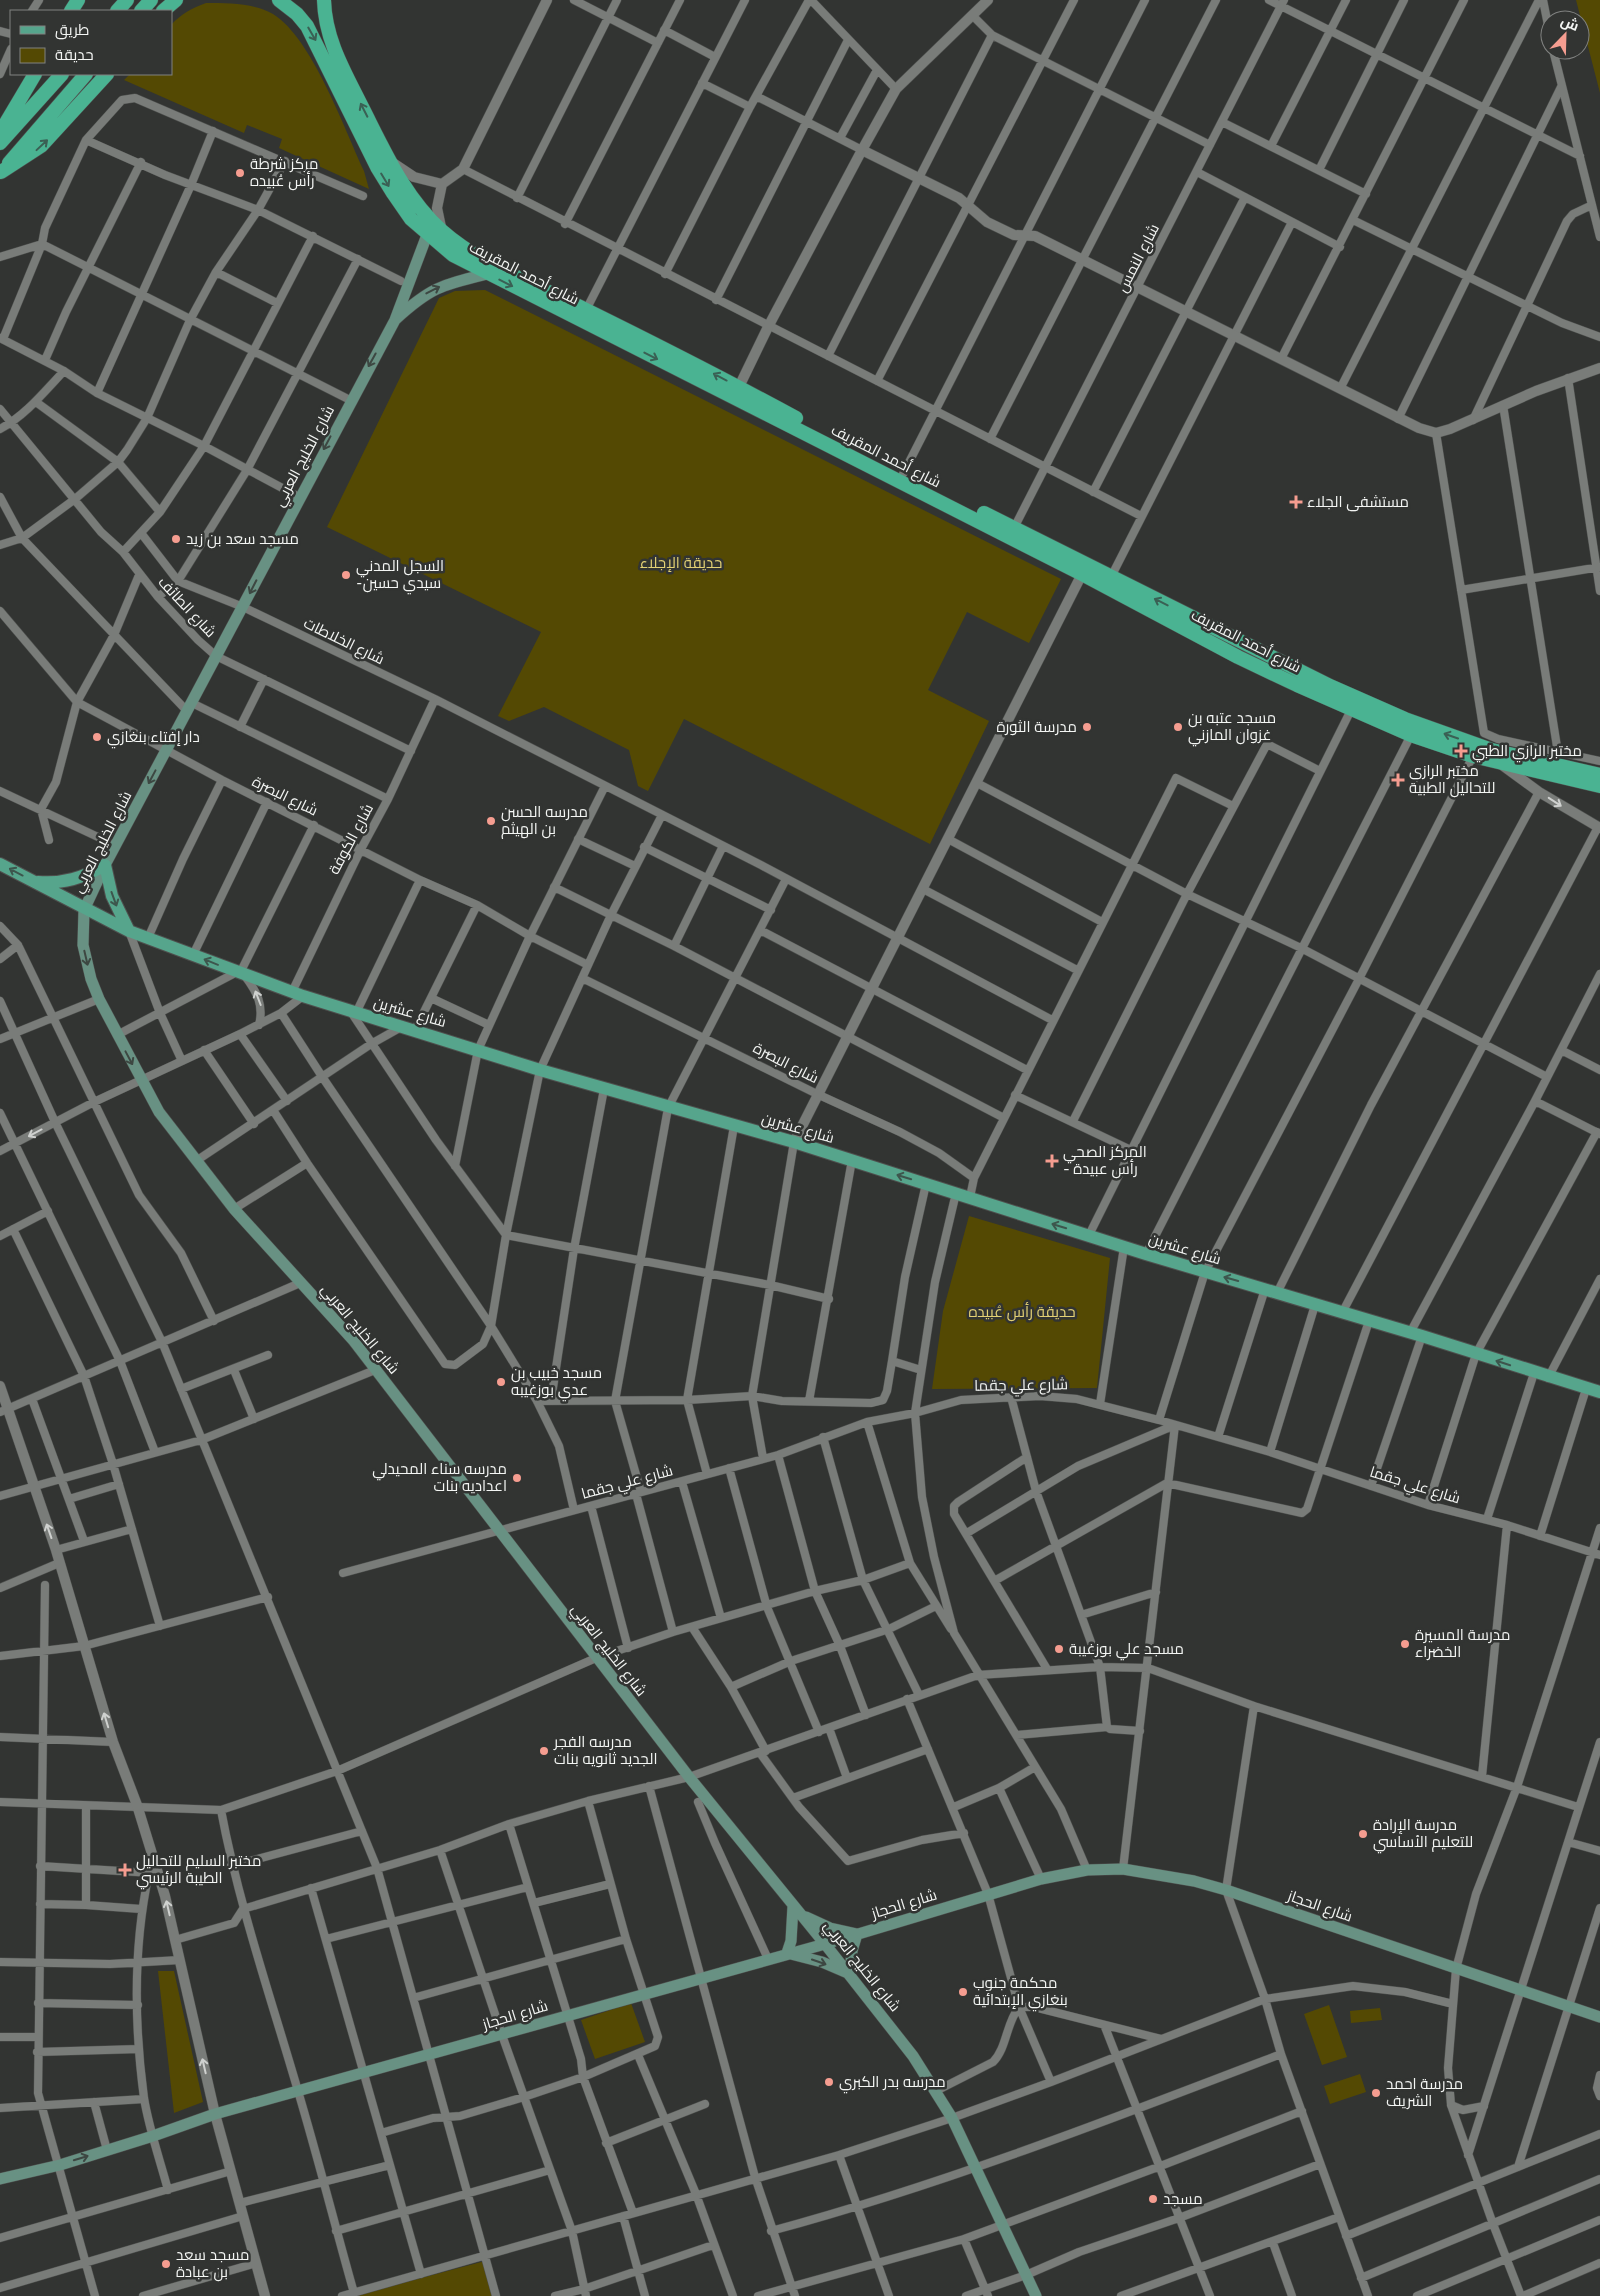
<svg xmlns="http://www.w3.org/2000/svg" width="1600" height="2296" viewBox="0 0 1600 2296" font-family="'Space Grotesk',Cairo,sans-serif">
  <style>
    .green { fill: #544903 }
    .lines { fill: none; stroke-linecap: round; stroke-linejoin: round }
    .minor-casing { stroke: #4e504e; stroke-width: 9 }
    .tertiary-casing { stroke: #4e504e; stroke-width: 11 }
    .secondary-casing { stroke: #4e504e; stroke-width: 12 }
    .primary-casing { stroke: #4e504e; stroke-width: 14 }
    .trunk-casing { stroke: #4e504e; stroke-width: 15 }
    .minor { stroke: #797c79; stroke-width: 8 }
    .tertiary { stroke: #797c79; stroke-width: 10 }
    .secondary { stroke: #689183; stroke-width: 11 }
    .primary { stroke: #56a58c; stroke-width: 12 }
    .trunk { stroke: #4ab392; stroke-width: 14 }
    .oneway { stroke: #3a6054 }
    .oneway2 { stroke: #3d4742 }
    .oneway3 { stroke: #cfd1cf }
    .oneway4 { stroke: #3d564d }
    .poi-dot { fill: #f59d90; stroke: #323432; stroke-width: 2 }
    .labels { text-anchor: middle; stroke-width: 5; stroke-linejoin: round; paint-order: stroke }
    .poi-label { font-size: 15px; fill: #f4f6f4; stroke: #323432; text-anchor: start }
    .street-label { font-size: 15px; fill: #f4f6f4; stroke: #323432 }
    .park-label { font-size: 15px; fill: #e3d174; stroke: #323432 }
  </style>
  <rect width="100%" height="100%" fill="#323432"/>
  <path class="green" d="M1576 0H1600V93Z
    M206 3C228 3 254 3 273 14 312 38 344 128 364 171L369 189 279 148 282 139 247 125 244 133 124 80 130 74H171V25C181 14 192 8 206 3Z
    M485 290 1061 579 1029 643 967 612 928 690 989 721 930 844 684 719 648 791 638 786 629 750 544 707 509 721 498 716 541 632 327 527 439 298 455 291Z
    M969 1216 1110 1258 1097 1388 932 1389 943 1311Z
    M158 1971H174L203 2102 174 2113Z
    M631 2003 645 2042 595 2059 581 2020Z
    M1329 2005 1347 2057 1322 2065 1304 2014Z
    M1380 2008 1382 2020 1351 2023 1350 2011Z
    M1360 2074 1366 2092 1330 2104 1324 2086Z
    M489 2260 497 2296H353Z"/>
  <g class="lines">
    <g class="minor-casing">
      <path id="minor" d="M574 0 658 43
        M811 0 896 89
        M1269 0 1580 156
        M1543 0 1550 35
        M32 11 39 0
        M972 15 992 35 1210 145
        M664 30 715 57
        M0 31 11 34
        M1553 50 1600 237
        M0 74 11 49
        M702 83 750 107
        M756 96 862 150
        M1222 122 1366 194
        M840 138 877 70
        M86 140 165 175 258 210 401 281
        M1271 146 1346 0
        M463 169 1141 516
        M1319 170 1404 0
        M1197 172 1340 247
        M517 198 617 0
        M1353 220 1562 323 1600 337
        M565 224 680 0
        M0 257 42 244 350 400
        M216 272 277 303
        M665 274 750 107 809 0
        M716 300 848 40
        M586 310 745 0
        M0 338 64 371 97 393 204 446 299 497
        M3 339 42 244 45 228 86 140 122 100 135 98 363 196
        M828 356 992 35
        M1281 359 1464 0
        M45 360 66 312 141 162
        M1568 378 1600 591
        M877 381 1074 0
        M1340 389 1539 0
        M97 393 191 185 213 131
        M36 402 118 462 160 512
        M1503 405 1558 753
        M0 409 101 532 123 552 158 597 198 640 216 656 411 751
        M1398 419 1561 87
        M1473 420 1567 221 1573 214 1592 205
        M0 429C26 415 44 392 64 371
        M1436 433 1484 733 1498 739 1600 761
        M990 439 1216 0
        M903 474 1145 0
        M1093 492 1245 197
        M0 497 22 538 187 711
        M1014 528 1284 0
        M141 533 178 581 243 607 435 699 761 865 1052 1020
        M0 545 22 538 75 499 118 462 127 450 147 418 190 320 216 272 258 210 285 161
        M123 552 160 512 204 446 313 236
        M1111 577 1292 222
        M1461 590 1600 567
        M158 597 178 581 247 470 358 259
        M0 611 77 702 222 780 420 880 477 905 530 936 588 965
        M192 703 388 799
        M240 727 264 679
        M977 783 1187 894 1301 948 1547 1077
        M0 791 115 845
        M578 839 635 866
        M948 839 1102 922
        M49 840 41 809 56 782 77 702 114 635 139 575
        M644 847 771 910
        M554 887 674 946 1004 1118
        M923 889 1077 970
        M0 926 18 945 139 1195 181 1253 214 1321
        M760 930 1027 1070
        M129 931 160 1013 182 1061
        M148 938 183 859 222 780
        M674 946 723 846
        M193 955 267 802
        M0 959 18 945
        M240 973 314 825
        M245 976C257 992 264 1005 259 1025
        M582 978 817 1094 900 1132 939 1153 974 1178
        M292 992 361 849 388 799 435 699
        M431 998 489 1025
        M0 1001 55 1122 162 1342 377 1868 496 2296
        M351 1012 436 1140 506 1235 770 1285 829 1299
        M281 1013 323 1078 491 1326 537 1401 559 1446 574 1510
        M356 1013 420 880
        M415 1030 477 905
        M240 1034 287 1101
        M117 1035 237 972
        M0 1039 99 999
        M204 1050 254 1124
        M1561 1050 1600 1070
        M1015 1095 1131 1150
        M1535 1101 1600 1134
        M273 1110 307 1163 445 1364 455 1365 483 1344 491 1326 506 1235 540 1070 611 915 662 815
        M0 1113 120 1361 155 1452
        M1073 1121 1187 894 1267 744 1320 771
        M0 1151 94 1102 240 1034 281 1013 303 996
        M196 1161 371 1044 403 1026
        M455 1166 478 1050 530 936 605 786
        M956 1193 935 1282 915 1413 922 1497 934 1557 954 1633 1061 1809 1087 1870
        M970 1197 974 1178 1176 778 1233 806
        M234 1209 307 1163
        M13 1229 84 1376 113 1464 160 1626
        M1089 1235 1351 710
        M0 1236 48 1211
        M1146 1254 1411 735
        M1277 1293 1371 1105 1539 792
        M1342 1313 1598 827
        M1410 1333 1535 1101 1600 974
        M234 1370 254 1419
        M921 1370 892 1361 905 1277 926 1184
        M1548 1378 1600 1279
        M181 1389 268 1355
        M1011 1397 1036 1491 1100 1667 1107 1727
        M32 1399 84 1541
        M537 1401 687 1400 752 1396 782 1401 871 1403 883 1400 887 1391 892 1361
        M551 1401 574 1249 604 1089
        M809 1401 852 1160
        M1100 1404 1124 1247
        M0 1412 300 1283
        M1159 1420 1205 1272 1359 979 1473 756
        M867 1422 910 1563 951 1629
        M823 1437 863 1580 919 1695
        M1218 1437 1265 1289
        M1270 1452 1315 1305
        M778 1455 815 1591 840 1646 866 1715
        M1027 1457 958 1502 954 1506V1514L1047 1669
        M763 1458 752 1396 794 1142
        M729 1468 767 1607 819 1732
        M707 1474 687 1400 734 1126
        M682 1482 721 1618
        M1371 1486 1422 1336
        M641 1492 615 1401 668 1108 786 879
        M636 1494 673 1632
        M0 1496 201 1440 375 1370
        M69 1499 119 1484
        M1428 1505 1476 1354 1597 1132
        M591 1506 628 1648
        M1487 1519 1534 1373
        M967 1533 1078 1466 1175 1425
        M1540 1536 1586 1389
        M56 1550 132 1529
        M343 1573 778 1455 867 1422 915 1413 961 1400 1040 1396 1077 1399 1159 1420 1270 1452 1428 1505 1507 1525 1600 1555
        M996 1580 1167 1483 1302 1513 1307 1509 1369 1321
        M45 1585 38 2093 95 2296
        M0 1588 59 1563
        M1081 1615 1156 1592
        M692 1627 731 1687 766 1751
        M0 1656 84 1646 268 1597
        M731 1687 791 1661 889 1629 936 1606
        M907 1699 988 1894 1019 2007H1034L1161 2039
        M1254 1706 1226 1890 1265 1999 1281 2054 1368 2296
        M829 1728 847 1778
        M1017 1735 1107 1727 1110 1729 1140 1731
        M0 1737 113 1742
        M760 1753 799 1807 848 1861 922 1840 964 1833
        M1482 1776 1507 1525
        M649 1786 755 2177 795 2296
        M999 1788 1041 1879
        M793 1798 928 1749
        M0 1802 221 1810 337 1771 596 1658 673 1632 815 1591 863 1580 910 1563
        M698 1802 715 1843 768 1959
        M86 1806V1905L141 1909
        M954 1807 999 1788 1035 1767
        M221 1810C239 1906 271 1998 298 2091 318 2158 335 2226 354 2293
        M509 1824 581 2059 583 2077 633 2213
        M1568 1842 1600 1851
        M440 1850 502 2035 572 2231 586 2296
        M40 1866 152 1873
        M231 1866 362 1831
        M1123 1869 1175 1425
        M149 1873C133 1947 134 2023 144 2098 149 2129 160 2160 168 2190
        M311 1888 421 2274
        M534 1903 610 1884
        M40 1904 86 1905
        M326 1939 528 1887
        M175 1940 234 1923 243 1909 440 1850 509 1824 588 1801 689 1777 978 1675 1100 1667 1148 1668 1254 1706 1578 1807
        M0 1962 110 1964 180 1960
        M413 1998 626 1939
        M38 2003 138 2005
        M1105 2027 1210 2296
        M0 2037H37
        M37 2052 139 2049
        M638 2055 696 2194 733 2296
        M1600 2075 1597 2088 1600 2096
        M936 2091 993 2062C1007 2048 1006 2023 1019 2007L1051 2082
        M94 2102 107 2150
        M1451 2105 1463 2110 1484 2106
        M0 2108 144 2099
        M381 2133 433 2118 460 2116 524 2097 583 2077 655 2046 658 2037 626 1939 588 1801
        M606 2143 705 2104
        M839 2155 889 2296
        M1468 2155 1600 1742
        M1518 2167 1600 1908
        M240 2203 390 2165
        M623 2216 645 2296
        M336 2231 550 2170
        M771 2231C945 2184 1114 2118 1281 2054
        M1346 2236 1600 2134
        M0 2238 231 2171
        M964 2239 988 2296
        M1273 2243 1292 2296
        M1361 2278 1600 2179
        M0 2288 243 2216
        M143 2296 256 2263
        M342 2296 839 2155 952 2118 1051 2082 1265 1999 1353 1986 1405 1992 1453 2004
        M555 2296 584 2289 713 2245
        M758 2296 964 2239 1158 2167 1302 2111
        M966 2296 1026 2275 1079 2252 1179 2218 1320 2164
        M1121 2296 1339 2217
        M1417 2296 1600 2220
        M1521 2296 1493 2224 1451 2105 1448 2068 1456 1969 1476 1894 1517 1787 1600 1528
        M1523 2296 1600 2263"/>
    </g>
    <g class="tertiary-casing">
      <path id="tertiary" d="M862 150 959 198 987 222 1014 235 1035 236 1419 428 1436 433 1450 429 1536 391 1600 368
        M393 163 414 177 442 184 463 169 547 0
        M442 184 437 208 442 232
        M736 393 768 327 862 150 896 89 988 0
        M1502 765 1539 792 1600 828
        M794 1142 1082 574
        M0 1386 56 1550 113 1742 137 1805 165 1896 215 2114 265 2296"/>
    </g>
    <g class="secondary-casing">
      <path id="secondary" d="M427 235 395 320 105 865 84 910 83 945 91 979 99 999 159 1112 234 1209 353 1340 689 1777 825 1944 913 2056 952 2118 1036 2296
        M396 319C431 287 442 285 487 274
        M793 1906 791 1941 787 1953 822 1962 850 1974 852 1951 857 1934 830 1928 806 1917
        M0 2179 60 2165 153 2136 215 2114 825 1944 1041 1879 1087 1870 1123 1869 1194 1881 1226 1890 1600 2017"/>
    </g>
    <g class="primary-casing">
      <path id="primary" d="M0 864 129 931 303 996 540 1070 794 1142 1146 1254 1422 1336 1600 1392
        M38 882C63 884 83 878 105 865L112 896 129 931"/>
    </g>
    <g class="trunk-casing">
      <path id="trunk" d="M279 0 297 14 307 26 377 167 393 193 411 219 453 255 1082 574 1238 657 1297 685 1411 735 1473 756 1600 786
        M324 0C325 39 344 71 361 105 384 150 404 197 442 231 480 265 539 286 584 309 655 344 726 380 796 418
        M71 11 78 0
        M117 11 127 0
        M141 11 151 0
        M163 11 176 0
        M0 133 35 74
        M0 143 62 74
        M9 163 86 74
        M1 172 41 146 107 74
        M984 513 1330 686 1405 719 1492 750 1600 775"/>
    </g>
    <use href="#minor" class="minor"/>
    <use href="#tertiary" class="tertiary"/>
    <use href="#secondary" class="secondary"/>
    <use href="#primary" class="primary"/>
    <use href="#trunk" class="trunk"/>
  </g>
  <defs><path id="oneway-shaft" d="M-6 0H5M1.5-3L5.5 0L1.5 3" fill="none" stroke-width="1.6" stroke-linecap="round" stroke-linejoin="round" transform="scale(1.25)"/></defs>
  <g class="oneway">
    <use href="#oneway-shaft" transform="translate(312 34) rotate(60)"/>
    <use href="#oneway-shaft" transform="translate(364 110) rotate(-117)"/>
    <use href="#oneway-shaft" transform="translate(42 145) rotate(-43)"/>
    <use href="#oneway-shaft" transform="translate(385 180) rotate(59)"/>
    <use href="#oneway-shaft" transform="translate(506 283) rotate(27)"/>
    <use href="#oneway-shaft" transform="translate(651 356) rotate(27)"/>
    <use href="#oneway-shaft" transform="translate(720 377) rotate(-152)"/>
    <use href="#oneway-shaft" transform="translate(1161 602) rotate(-153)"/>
    <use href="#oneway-shaft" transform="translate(1451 736) rotate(-161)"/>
  </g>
  <g class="oneway2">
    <use href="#oneway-shaft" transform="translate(433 290) rotate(-27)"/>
    <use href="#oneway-shaft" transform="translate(372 360) rotate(119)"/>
    <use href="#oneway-shaft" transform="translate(327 443) rotate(118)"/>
    <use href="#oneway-shaft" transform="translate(253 587) rotate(117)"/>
    <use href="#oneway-shaft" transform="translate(152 777) rotate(118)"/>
    <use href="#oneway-shaft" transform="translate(86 958) rotate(77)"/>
    <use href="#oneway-shaft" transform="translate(129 1058) rotate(62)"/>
    <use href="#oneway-shaft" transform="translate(819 1962) rotate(19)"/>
    <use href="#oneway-shaft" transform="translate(81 2158) rotate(-17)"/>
  </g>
  <g class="oneway3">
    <use href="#oneway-shaft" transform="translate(1555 802) rotate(33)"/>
    <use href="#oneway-shaft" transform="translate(258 998) rotate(-111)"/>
    <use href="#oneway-shaft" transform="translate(35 1133) rotate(152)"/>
    <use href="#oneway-shaft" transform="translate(49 1531) rotate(-109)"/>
    <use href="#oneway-shaft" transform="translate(106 1720) rotate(-107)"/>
    <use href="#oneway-shaft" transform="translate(168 1908) rotate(-103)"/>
    <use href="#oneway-shaft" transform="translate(204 2066) rotate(-103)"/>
  </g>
  <g class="oneway4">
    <use href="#oneway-shaft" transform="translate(16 872) rotate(-152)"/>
    <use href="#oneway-shaft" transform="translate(114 899) rotate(70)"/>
    <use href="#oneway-shaft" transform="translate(211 962) rotate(-158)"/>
    <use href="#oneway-shaft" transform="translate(904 1177) rotate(-163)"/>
    <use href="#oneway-shaft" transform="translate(1059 1226) rotate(-163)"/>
    <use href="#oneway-shaft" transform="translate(1231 1279) rotate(-164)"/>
    <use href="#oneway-shaft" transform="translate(1503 1363) rotate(-162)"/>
  </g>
  <g class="poi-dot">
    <circle cx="240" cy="173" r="5"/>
    <path d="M1293.5 494.5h5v5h5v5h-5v5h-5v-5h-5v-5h5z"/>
    <circle cx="176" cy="539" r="5"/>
    <circle cx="346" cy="575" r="5"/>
    <circle cx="1087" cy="727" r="5"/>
    <circle cx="1178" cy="727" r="5"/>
    <circle cx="97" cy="737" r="5"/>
    <path d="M1458.5 743.5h5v5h5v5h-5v5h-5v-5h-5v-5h5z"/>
    <path d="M1395.5 772.5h5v5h5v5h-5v5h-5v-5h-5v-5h5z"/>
    <circle cx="491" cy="821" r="5"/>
    <path d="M1049.5 1153.5h5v5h5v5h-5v5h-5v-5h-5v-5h5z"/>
    <circle cx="501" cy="1382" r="5"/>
    <circle cx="517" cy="1478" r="5"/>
    <circle cx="1405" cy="1644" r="5"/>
    <circle cx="1059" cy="1649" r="5"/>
    <circle cx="544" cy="1751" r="5"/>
    <circle cx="1363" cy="1834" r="5"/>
    <path d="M122.5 1862.5h5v5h5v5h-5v5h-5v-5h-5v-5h5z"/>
    <circle cx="963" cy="1992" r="5"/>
    <circle cx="829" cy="2082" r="5"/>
    <circle cx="1376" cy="2093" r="5"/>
    <circle cx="1153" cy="2199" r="5"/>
    <circle cx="166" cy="2264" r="5"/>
  </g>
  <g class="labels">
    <g class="poi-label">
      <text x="250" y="169">مركز شرطة<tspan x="250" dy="17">رأس عُبيده</tspan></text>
      <text x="1307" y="507">مستشفى الجلاء</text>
      <text x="186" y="544">مسجد سعد بن زيد</text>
      <text x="356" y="571">السجل المدني<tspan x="356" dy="17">-سيدي حسين</tspan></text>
      <text x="1188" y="723">مسجد عتبه بن<tspan x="1188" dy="17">غزوان المازني</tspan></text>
      <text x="1077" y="732" text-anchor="end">مدرسة الثورة</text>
      <text x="107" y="742">دار إفتاء بنغازي</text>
      <text x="1472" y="756">مختبر الرازي الطبي</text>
      <text x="1409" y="776">مختبر الرازي<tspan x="1409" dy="17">للتحاليل الطبية</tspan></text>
      <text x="501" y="817">مدرسه الحسن<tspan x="501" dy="17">بن الهيثم</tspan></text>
      <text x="1063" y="1157">المركز الصحي<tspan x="1063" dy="17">- رأس عبيدة</tspan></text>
      <text x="511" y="1378">مسجد خبيب بن<tspan x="511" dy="17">عدي بوزغيبه</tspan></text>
      <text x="507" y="1474" text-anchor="end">مدرسه سناء المحيدلي<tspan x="507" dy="17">اعداديه بنات</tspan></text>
      <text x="1415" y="1640">مدرسة المسيرة<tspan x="1415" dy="17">الخضراء</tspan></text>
      <text x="1069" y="1654">مسجد علي بوزغيبة</text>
      <text x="554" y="1747">مدرسه الفجر<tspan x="554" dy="17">الجديد ثانويه بنات</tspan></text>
      <text x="1373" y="1830">مدرسة الإرادة<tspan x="1373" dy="17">للتعليم الأساسي</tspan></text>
      <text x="136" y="1866">مختبر السليم للتحاليل<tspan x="136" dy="17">الطيبة الرئيسي</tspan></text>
      <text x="973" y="1988">محكمة جنوب<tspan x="973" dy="17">بنغازي الإبتدائية</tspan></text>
      <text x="839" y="2087">مدرسه بدر الكبري</text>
      <text x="1386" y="2089">مدرسة احمد<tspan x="1386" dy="17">الشريف</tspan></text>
      <text x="1163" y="2204">مسجد</text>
      <text x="176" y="2260">مسجد سعد<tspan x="176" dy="17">بن عبادة</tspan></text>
    </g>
    <g class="street-label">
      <text transform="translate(1138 258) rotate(-63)" y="5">شارع النمس</text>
      <text transform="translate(524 273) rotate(27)" y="5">شارع أحمد المقريف</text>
      <text transform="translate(304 456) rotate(-62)" y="5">شارع الخليج العربي</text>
      <text transform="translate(886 456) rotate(27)" y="5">شارع أحمد المقريف</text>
      <text transform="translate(187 607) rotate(47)" y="5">شارع الطائف</text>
      <text transform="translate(344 641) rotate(26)" y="5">شارع الخلاطات</text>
      <text transform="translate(1246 641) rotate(27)" y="5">شارع أحمد المقريف</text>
      <text transform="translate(285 796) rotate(26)" y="5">شارع البصرة</text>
      <text transform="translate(351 839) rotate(-62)" y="5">شارع الكوفة</text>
      <text transform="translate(102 842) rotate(-63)" y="5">شارع الخليج العربي</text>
      <text transform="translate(410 1012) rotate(16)" y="5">شارع عشرين</text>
      <text transform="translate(786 1063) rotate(27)" y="5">شارع البصرة</text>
      <text transform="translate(798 1128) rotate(16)" y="5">شارع عشرين</text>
      <text transform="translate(1185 1249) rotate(17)" y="5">شارع عشرين</text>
      <text transform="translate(360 1329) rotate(50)" y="5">شارع الخليج العربي</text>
      <text transform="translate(1021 1385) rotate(-1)" y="5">شارع علي جقما</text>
      <text transform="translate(627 1482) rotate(-15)" y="5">شارع علي جقما</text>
      <text transform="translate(1415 1485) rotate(17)" y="5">شارع علي جقما</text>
      <text transform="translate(609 1650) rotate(52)" y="5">شارع الخليج العربي</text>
      <text transform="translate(904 1904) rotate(-17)" y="5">شارع الحجاز</text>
      <text transform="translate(1320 1906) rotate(19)" y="5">شارع الحجاز</text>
      <text transform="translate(862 1966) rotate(51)" y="5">شارع الخليج العربي</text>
      <text transform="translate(515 2015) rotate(-17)" y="5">شارع الحجاز</text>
    </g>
    <g class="park-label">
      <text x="681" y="568">حديقة الإجلاء</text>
      <text x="1022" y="1317">حديقة رأس عُبيده</text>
    </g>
  </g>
  <rect x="10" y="10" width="162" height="65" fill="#323432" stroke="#808280"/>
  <rect x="20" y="26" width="25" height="8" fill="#56a58c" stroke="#808280"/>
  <text x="55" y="35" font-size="15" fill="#f4f6f4">طريق</text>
  <rect x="20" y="48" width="25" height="15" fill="#544903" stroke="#808280"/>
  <text x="55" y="60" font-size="15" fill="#f4f6f4">حديقة</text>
  <g transform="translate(1565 35) rotate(23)"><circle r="24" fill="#323432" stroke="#808280"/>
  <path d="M0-4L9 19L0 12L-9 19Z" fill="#f59d90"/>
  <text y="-8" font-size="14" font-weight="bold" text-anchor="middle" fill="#f4f6f4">ش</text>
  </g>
</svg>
